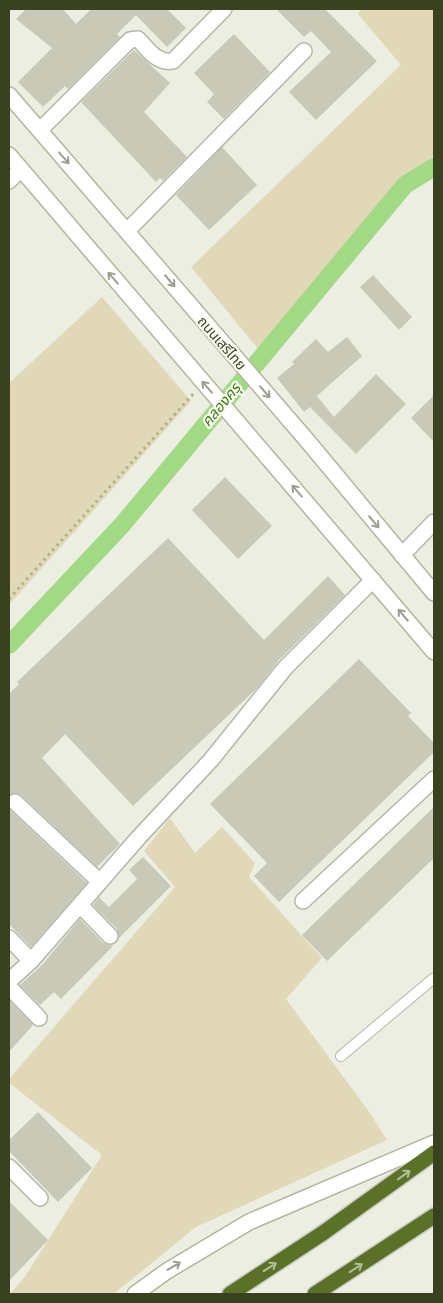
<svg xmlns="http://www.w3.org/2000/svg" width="443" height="1303" viewBox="0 0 443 1303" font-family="'Open Sans','Noto Sans Thai',sans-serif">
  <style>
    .green { fill: #e1d8b8 }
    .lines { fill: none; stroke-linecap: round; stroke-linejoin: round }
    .canal { stroke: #a2d984; stroke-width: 18 }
    .building { fill: #c9c9b7 }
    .service-casing { stroke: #b4b7a4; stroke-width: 12 }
    .minor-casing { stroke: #b4b7a4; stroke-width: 18 }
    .secondary-casing { stroke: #b2b599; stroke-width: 18 }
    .motorway-casing { stroke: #c8cac1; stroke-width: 18 }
    .path { stroke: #acb57f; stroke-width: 3; stroke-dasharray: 2.5 4; stroke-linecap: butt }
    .service { stroke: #fff; stroke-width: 10 }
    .minor { stroke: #fff; stroke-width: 15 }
    .secondary { stroke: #fff; stroke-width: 15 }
    .motorway { stroke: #5c7128; stroke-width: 15 }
    .oneway { stroke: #9ca090 }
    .oneway2 { stroke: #b3bc98 }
    .labels { text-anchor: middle; stroke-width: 4.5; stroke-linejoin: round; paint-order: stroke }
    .street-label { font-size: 14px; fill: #3a4120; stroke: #fafaf3 }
    .water-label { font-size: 15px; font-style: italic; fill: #387f12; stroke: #fafaf3 }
  </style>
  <rect width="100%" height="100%" fill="#edeee2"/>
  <path class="green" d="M362 9H434V156L399 180 259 350 191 267 401 65 358 14Z
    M102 297 191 401 9 605V383Z
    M170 818 195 853 222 827 255 863 249 877 322 958 286 999 370 1113 387 1140 196 1227 114 1294H10L26 1275 102 1155 9 1083V1079L175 887 144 851Z"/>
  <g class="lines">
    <path class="canal" d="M9 645 122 525 405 185 434 167"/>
  </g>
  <path class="building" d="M26 9H63L76 24 91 9H167L186 28 167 47 136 15 117 34 120 37 68 89 65 86 43 107 18 82 52 48 16 19Z
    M276 9H325L377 61 316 120 289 92 331 52 311 31 304 37Z
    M234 34 270 72 224 119 207 102 214 94 194 73Z
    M134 50 170 83 144 112 187 157 163 181 160 178 156 182 81 102Z
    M222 147 257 185 209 230 176 195Z
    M373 275 412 317 399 330 360 287Z
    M347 337 362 356 317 396 334 417 376 374 406 404 356 454 310 407 304 412 277 378 294 364 292 362 316 339 328 352Z
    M434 395V442L411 418Z
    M225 477 272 526 238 559 192 510Z
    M168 538 264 640 328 576 345 595 278 661 258 687 133 806 65 734 42 758 120 844 97 867 21 795 17 793 9 795V694L19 684 17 682Z
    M359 659 411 713 408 716 434 743V752L279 902 254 876 267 863 210 804Z
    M434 807V858L327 961 302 935Z
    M9 809 87 883 31 947 9 924Z
    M143 857 171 886 119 938 117 929 93 905 99 897 109 907 137 879 129 870Z
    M80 919 103 943 113 946 61 999 54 992 40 1005 20 985 43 964Z
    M9 1000 33 1025 9 1052Z
    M38 1112 92 1168 58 1202 9 1151V1140Z
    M9 1201 48 1240 9 1281Z"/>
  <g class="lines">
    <g class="service-casing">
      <path id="service" d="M341 1056 434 978"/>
    </g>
    <g class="minor-casing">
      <path id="minor" d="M40 130 130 40 138 39C148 49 157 64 173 61L224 9
        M9 181 21 169
        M127 231 304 51
        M402 555 434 522
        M15 802 100 882
        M303 901 434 779
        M80 905 110 936
        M9 938 31 961
        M9 981 31 961 139 837 211 760 285 668 373 580
        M9 987 39 1018
        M9 1167 40 1198"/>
    </g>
    <g class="secondary-casing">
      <path id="secondary" d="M9 95 305 438 434 593
        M9 155 434 652
        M135 1294 167 1271 249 1222 434 1143"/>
    </g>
    <g class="motorway-casing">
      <path id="motorway" d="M230 1294 323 1233 434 1153
        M315 1294 434 1216"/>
    </g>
    <path class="path" d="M9 599 194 393"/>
    <use href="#service" class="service"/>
    <use href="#minor" class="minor"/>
    <use href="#secondary" class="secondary"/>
    <use href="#motorway" class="motorway"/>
  </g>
  <defs><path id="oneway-shaft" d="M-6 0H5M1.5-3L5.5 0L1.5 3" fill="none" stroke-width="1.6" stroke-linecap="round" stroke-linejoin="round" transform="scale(1.25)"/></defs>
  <g class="oneway">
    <use href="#oneway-shaft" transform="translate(64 158) rotate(49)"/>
    <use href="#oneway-shaft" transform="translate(113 278) rotate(-131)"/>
    <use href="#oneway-shaft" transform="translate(170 281) rotate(50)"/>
    <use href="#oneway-shaft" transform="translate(207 387) rotate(-131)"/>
    <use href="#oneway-shaft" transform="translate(265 392) rotate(49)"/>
    <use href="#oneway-shaft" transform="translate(297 491) rotate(-131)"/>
    <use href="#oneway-shaft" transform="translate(374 522) rotate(50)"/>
    <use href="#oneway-shaft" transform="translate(403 615) rotate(-130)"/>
    <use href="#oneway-shaft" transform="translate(174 1266) rotate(-31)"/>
  </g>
  <g class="oneway2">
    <use href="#oneway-shaft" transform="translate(404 1175) rotate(-36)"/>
    <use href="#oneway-shaft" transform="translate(270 1267) rotate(-33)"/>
    <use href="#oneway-shaft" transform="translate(356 1268) rotate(-33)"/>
  </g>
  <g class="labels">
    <g class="street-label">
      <text transform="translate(222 343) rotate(49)" y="5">ถนนเสรีไทย</text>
    </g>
    <g class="water-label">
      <text transform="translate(221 405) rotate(-50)" y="5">คลองครุ</text>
    </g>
  </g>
  <rect width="443" height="1303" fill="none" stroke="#3a4120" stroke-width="20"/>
</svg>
